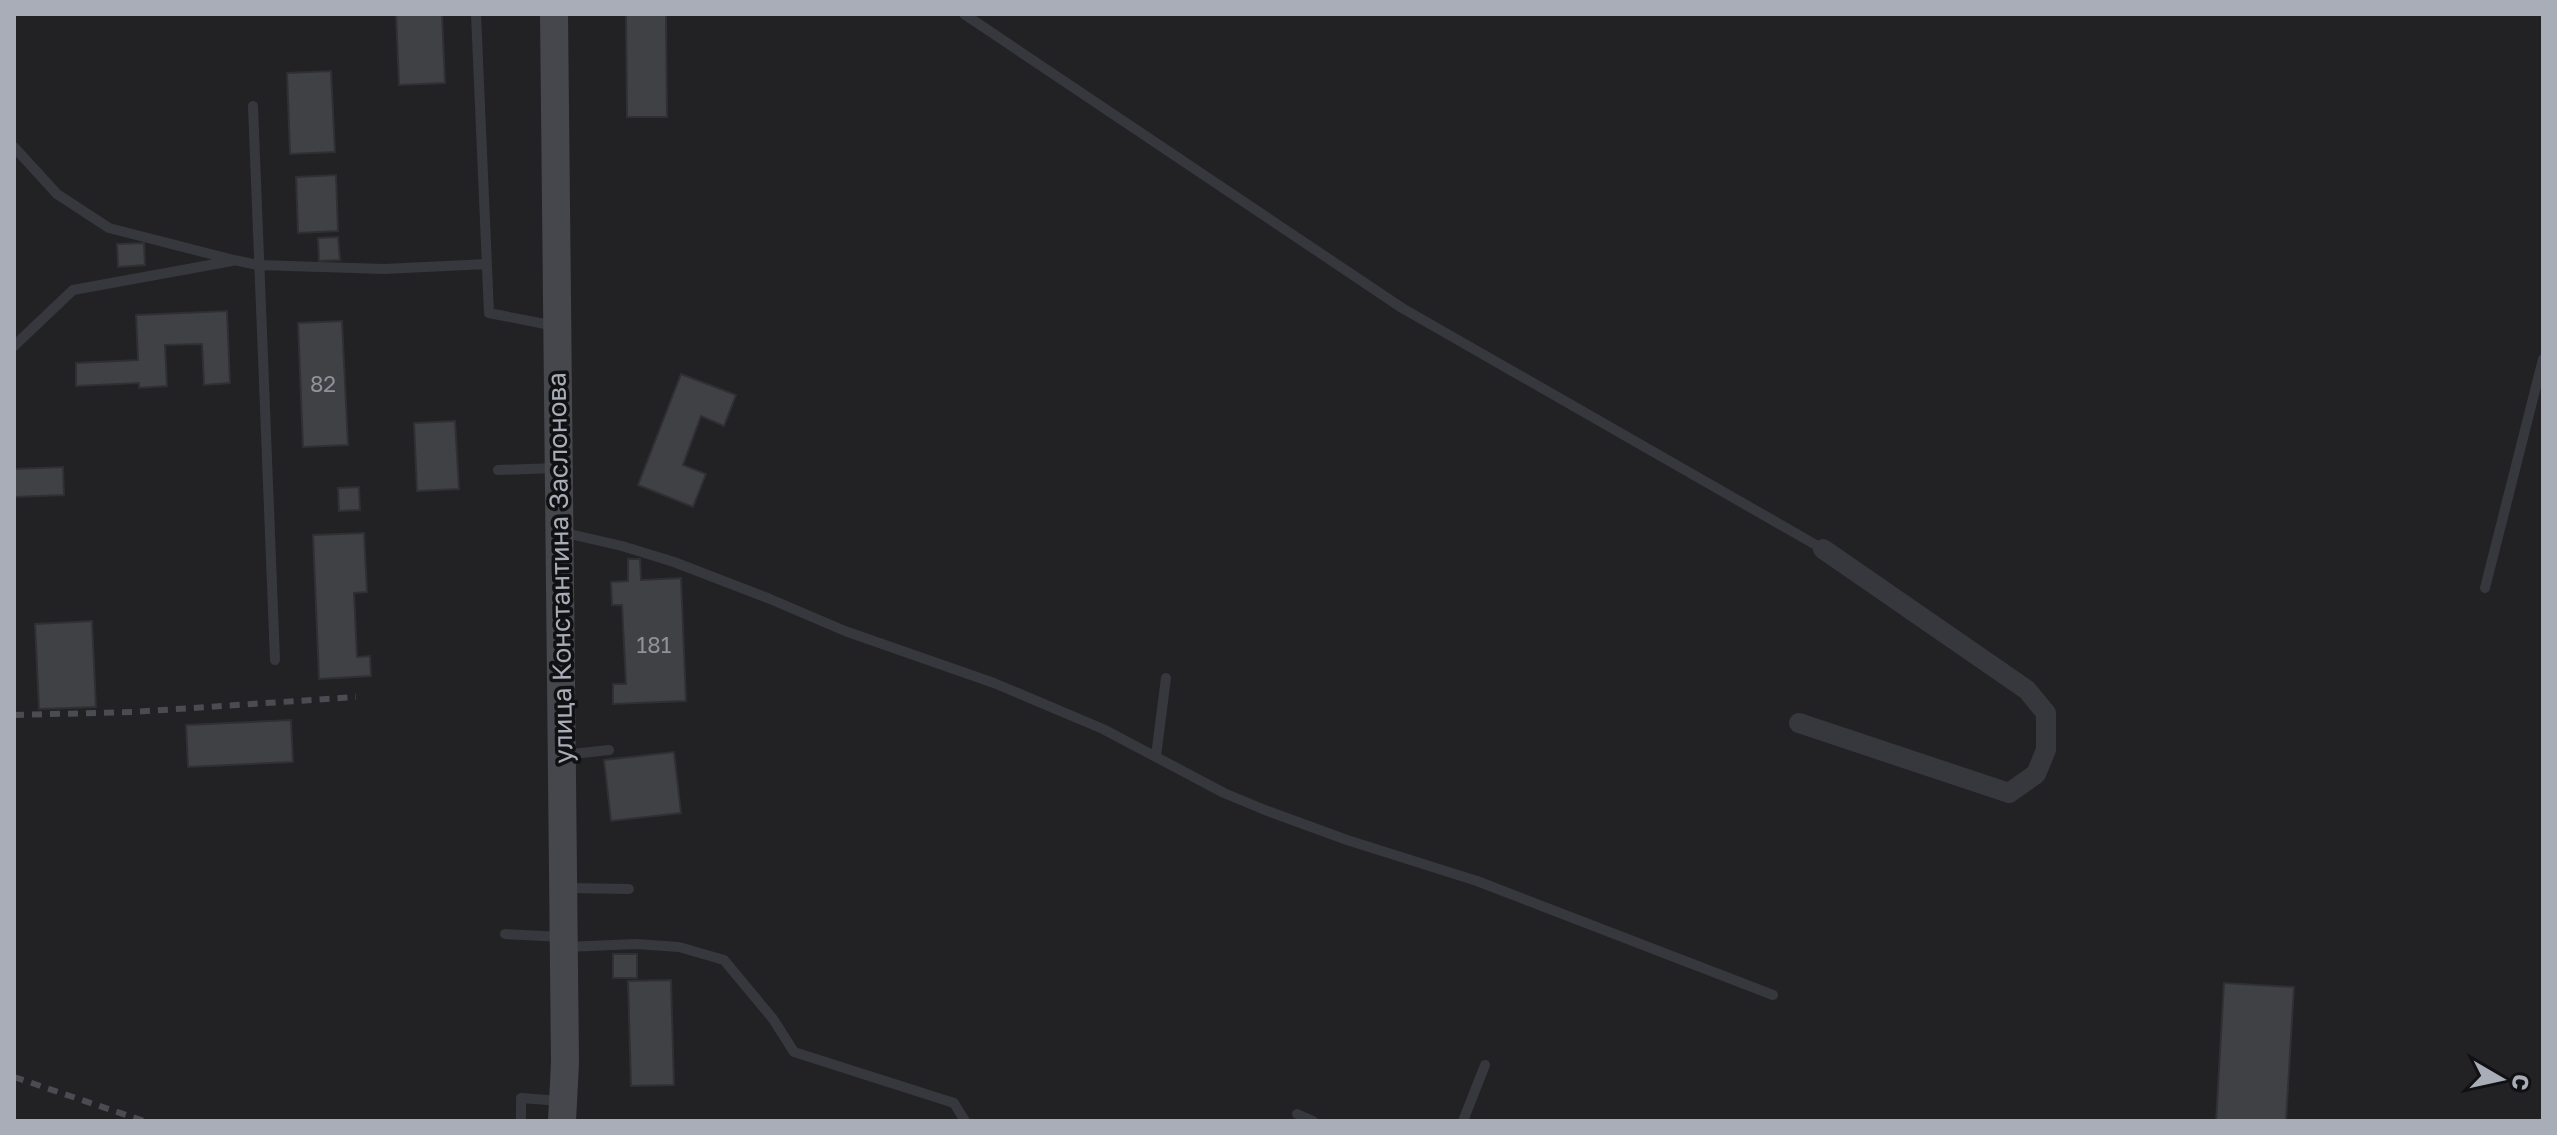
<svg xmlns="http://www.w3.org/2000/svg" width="2557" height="1135" viewBox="0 0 2557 1135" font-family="'Golos Text',sans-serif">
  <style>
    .built { fill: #222225 }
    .building { fill: #404145; stroke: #303034; stroke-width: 2 }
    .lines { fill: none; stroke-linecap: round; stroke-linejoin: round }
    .lane { stroke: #37383d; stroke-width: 10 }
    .street { stroke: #37383d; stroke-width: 20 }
    .secondary { stroke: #45474d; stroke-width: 28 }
    .rail { stroke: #4a4c52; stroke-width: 6; stroke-dasharray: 10 8; stroke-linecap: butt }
    .labels { text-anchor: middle; stroke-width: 7; stroke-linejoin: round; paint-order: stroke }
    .number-label { font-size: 22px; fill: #8e929b }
    .street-label { font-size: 26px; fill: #a8adb8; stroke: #111113 }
  </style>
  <rect width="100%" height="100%" fill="#161618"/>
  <path class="built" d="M14 14H2543V1121H14Z"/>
  <path class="building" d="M396 14H442L445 83 399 85Z
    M626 14H666L667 117H627Z
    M331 71 335 152 290 154 287 73Z
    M336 175 338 231 298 233 296 177Z
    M338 237 340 260 319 261 318 238Z
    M144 243 145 265 118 267 117 244Z
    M227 311 230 383 204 385 202 344 165 345 167 386 139 388V383L76 386V363L138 360 136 315Z
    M342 321 348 445 303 447 298 323Z
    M681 374 736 395 724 426 701 416 683 465 706 474 693 507 638 485Z
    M455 421 459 489 417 491 414 423Z
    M63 467 64 495 14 497V469Z
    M359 487 360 510 339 511 338 488Z
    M364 533 367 592 354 593 357 657 370 656 371 676 319 679 313 535Z
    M628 559H640L641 580 681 578 686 701 613 704V684H626L622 605H612L611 582 628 581Z
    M92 621 96 707 39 709 35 624Z
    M291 720 293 762 188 767 186 725Z
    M674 752 681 813 611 821 604 760Z
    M613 954H637V978H613Z
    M671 980 674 1085 631 1086 628 981Z
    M2224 983 2294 987 2286 1121H2216Z"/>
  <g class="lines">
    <path class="lane" d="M476 14 489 313 555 326
      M964 14 1402 308 1823 549
      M253 106 275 660
      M14 147 57 194 109 228 234 260 258 265 384 269 487 264
      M14 346 73 290 232 261
      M498 470 556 468
      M561 532 622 546 674 562 770 599 845 631 994 683 1103 729 1224 793 1265 810 1347 840 1477 881 1773 995
      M2485 588 2543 359
      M563 755 609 750
      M1156 756 1166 678
      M567 888 629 889
      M505 934 563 937
      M566 947 636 944 679 947 724 960 773 1019 794 1052 954 1103 965 1121
      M1297 1114 1313 1121
      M521 1121V1098L561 1101
      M1463 1121 1485 1065"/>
    <path class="street" d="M1799 723 2009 793 2036 774 2046 750V713L2027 690 1823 549"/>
    <path class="secondary" d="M554 14 565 1063 562 1121"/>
    <path class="rail" d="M14 715 133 712 356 697
      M14 1077 144 1121"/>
  </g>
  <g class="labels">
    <g class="number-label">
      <text x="323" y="392">82</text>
      <text x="654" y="653">181</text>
    </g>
    <g class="street-label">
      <text transform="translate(560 568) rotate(-91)" y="9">улица Константина Заслонова</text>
    </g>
  </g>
  <rect width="2557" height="1135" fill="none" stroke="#a8adb8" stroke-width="32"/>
  <g transform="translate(2501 1079) rotate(99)" stroke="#111113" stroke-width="6" paint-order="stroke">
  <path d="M0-6L14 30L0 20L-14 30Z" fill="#a8adb8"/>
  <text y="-12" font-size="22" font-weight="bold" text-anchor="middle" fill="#a8adb8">С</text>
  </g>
</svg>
